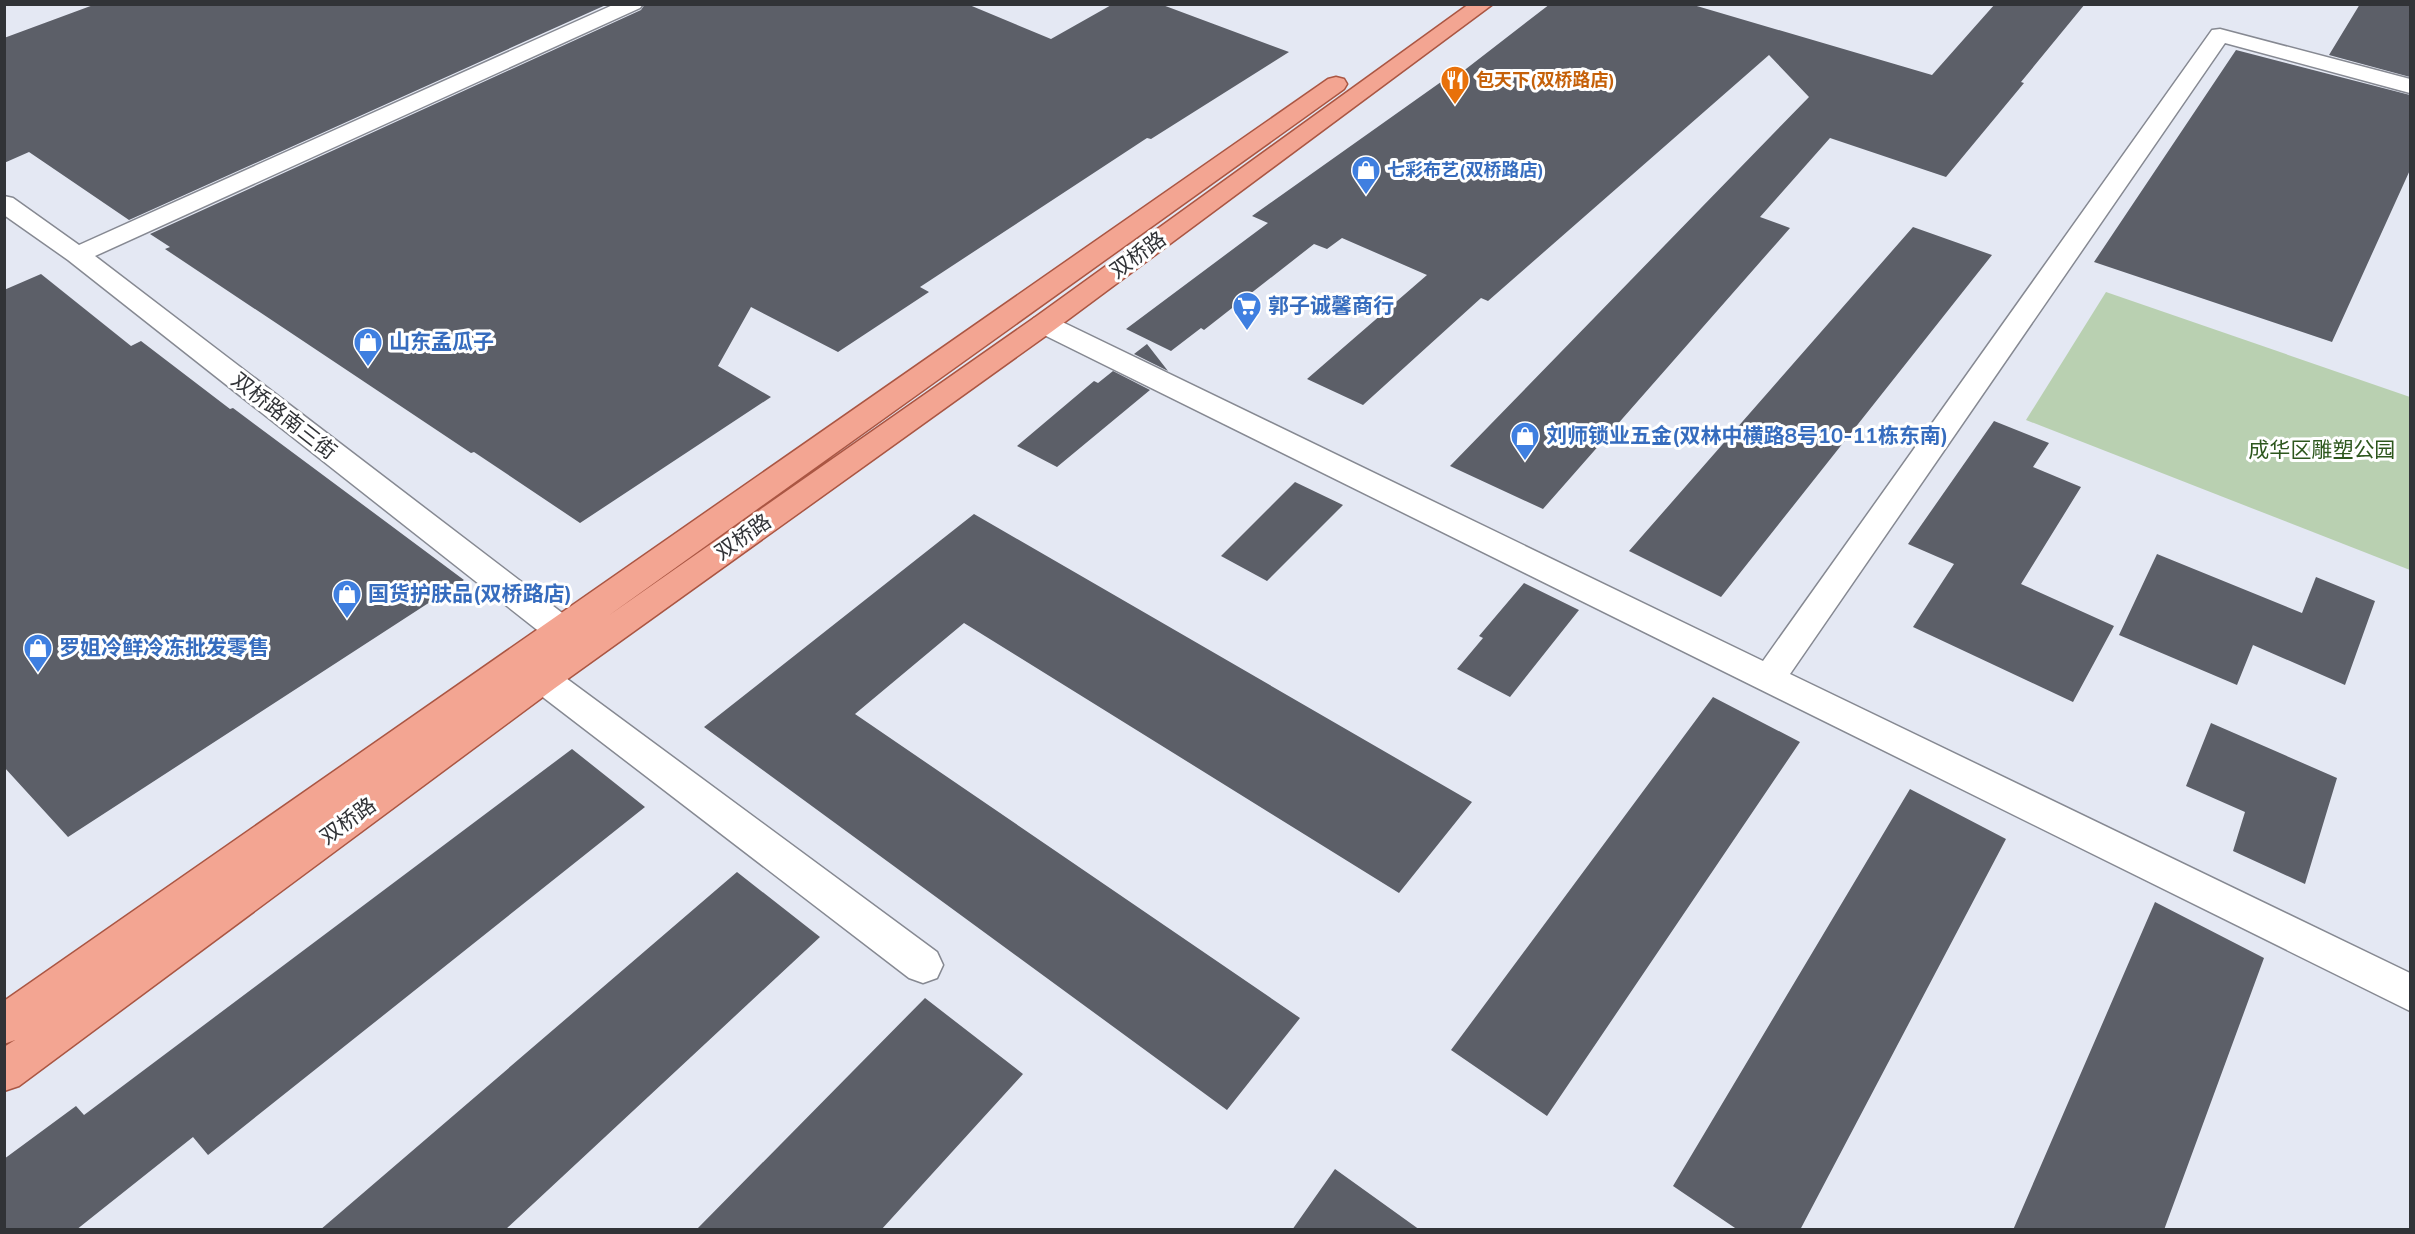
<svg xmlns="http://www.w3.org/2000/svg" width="2415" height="1234" viewBox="0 0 2415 1234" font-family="Mulish,'Noto Sans SC',sans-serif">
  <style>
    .green { fill: #b9d0b1 }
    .building { fill: #5c5f68 }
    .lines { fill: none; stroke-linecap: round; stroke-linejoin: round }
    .minor-casing { stroke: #868992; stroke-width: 3 }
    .major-casing { stroke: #aa5643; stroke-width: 3 }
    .minor { fill: #fff; fill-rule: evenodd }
    .major { fill: #f3a592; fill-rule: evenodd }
    .labels { text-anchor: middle; stroke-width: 6; stroke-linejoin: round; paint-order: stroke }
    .far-food-label { font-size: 18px; font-weight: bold; fill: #c56008; stroke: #fff; text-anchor: start }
    .far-shop-label { font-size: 18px; font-weight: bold; fill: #366cbe; stroke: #fff; text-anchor: start }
    .street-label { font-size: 21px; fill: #313337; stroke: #fff }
    .shop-label { font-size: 21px; font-weight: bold; fill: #366cbe; stroke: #fff; text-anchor: start }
    .park-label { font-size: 21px; fill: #2d571d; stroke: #fff }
  </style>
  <rect width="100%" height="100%" fill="#e4e8f3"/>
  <path class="green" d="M2106 292 2410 397V570L2026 420Z"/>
  <path class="building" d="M96 4H608L129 220 29 152 4 163V38Z
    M645 4H967L1051 39 1113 4H1160L1289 52 1151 139 1147 138 920 287 929 292 838 352 751 307 718 366 771 397 580 523 474 452 471 453 165 249 170 247 150 234 641 10Z
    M1550 4H1690L1932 75 1995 4H2085L2021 82 2024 83 1946 177 1830 138 1760 217 1790 228 1543 509 1450 466 1809 97 1769 55 1488 301 1481 298 1363 405 1307 379 1427 275 1342 238 1327 249 1314 244 1204 330 1201 328 1171 351 1126 329 1268 223 1252 216 1448 77 1453 79Z
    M2360 4H2410V77L2329 55Z
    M2236 50 2410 95V170L2332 342 2094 262Z
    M1913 227 1992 255 1721 597 1629 551Z
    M41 274 131 346 141 341 230 409 233 408 464 580 68 837 4 767V290Z
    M1147 344 1168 371 1134 354Z
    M1113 371 1150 390 1057 467 1017 446 1094 381 1098 383Z
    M1994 421 2049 443 2033 467 2081 487 2021 584 2114 626 2073 702 1913 627 1954 564 1908 544Z
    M1295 482 1343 505 1267 581 1221 556Z
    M974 514 1472 802 1399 893 964 623 855 714 1300 1018 1227 1110 704 727Z
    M2157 554 2302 613 2316 577 2375 601 2345 685 2253 645 2237 685 2119 635Z
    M1524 583 1579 610 1510 697 1457 669 1483 638 1479 636Z
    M1713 697 1800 742 1547 1116 1451 1050Z
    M2211 723 2337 778 2305 884 2233 851 2245 812 2186 786Z
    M572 749 645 807 208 1155 193 1137 76 1230H4V1159L76 1106 84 1115Z
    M1910 789 2006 839 1800 1230H1738L1673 1186Z
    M737 872 820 937 505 1230H320Z
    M2155 902 2264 958 2164 1230H2013Z
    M925 998 1023 1074 881 1230H696Z
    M1335 1169 1420 1230H1292Z"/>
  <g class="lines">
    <g class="minor-casing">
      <path id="minor" d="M615 4H643L640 8 95 256 574 622 579 631 574 640 562 643 550 640 68 260 4 215V196L13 198 79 245Z
        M2220 29 2410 79V93L2225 43 1790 674 2410 973V1011L1034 330 1030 324 1034 318 1044 316 1054 318 1763 661 2212 30Z
        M543 666 555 670 937 952 943 965 937 978 923 983 909 978 531 688 526 679 531 670Z"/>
    </g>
    <g class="major-casing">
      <path id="major" d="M1469 4H1493L1054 330 555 688 19 1086 4 1091V1047L15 1040 4 1044V1001L1328 79 1336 77 1344 79 1347 84 1344 89 608 616 1034 318Z"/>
    </g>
    <use href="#minor" class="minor"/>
    <use href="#major" class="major"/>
  </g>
  <defs>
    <g id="restaurant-pin" transform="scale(1.5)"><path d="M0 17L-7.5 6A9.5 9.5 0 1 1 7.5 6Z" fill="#e8710a" stroke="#fff"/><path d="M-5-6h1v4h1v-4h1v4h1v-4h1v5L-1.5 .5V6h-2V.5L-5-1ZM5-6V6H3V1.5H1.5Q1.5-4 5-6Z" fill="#fff"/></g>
    <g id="shop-pin" transform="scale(1.5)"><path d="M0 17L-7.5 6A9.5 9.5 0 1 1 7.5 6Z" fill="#3f7fe0" stroke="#fff"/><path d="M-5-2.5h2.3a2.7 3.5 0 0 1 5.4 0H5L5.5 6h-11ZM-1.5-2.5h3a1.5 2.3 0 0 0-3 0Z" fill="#fff"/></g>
    <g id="supermarket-pin" transform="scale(1.5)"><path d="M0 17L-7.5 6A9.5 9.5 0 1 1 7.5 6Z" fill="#3f7fe0" stroke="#fff"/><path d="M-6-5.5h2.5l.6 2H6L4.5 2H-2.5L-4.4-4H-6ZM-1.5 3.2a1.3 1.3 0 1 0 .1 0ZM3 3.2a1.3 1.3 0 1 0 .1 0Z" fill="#fff"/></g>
  </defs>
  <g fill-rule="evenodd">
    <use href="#restaurant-pin" x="1455" y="80"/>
    <use href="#shop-pin" x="1366" y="170"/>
    <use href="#supermarket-pin" x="1247" y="306"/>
    <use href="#shop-pin" x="368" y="342"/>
    <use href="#shop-pin" x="1525" y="436"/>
    <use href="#shop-pin" x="347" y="594"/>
    <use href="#shop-pin" x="38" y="648"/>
  </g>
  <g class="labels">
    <g class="far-food-label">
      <text x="1476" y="86">包天下(双桥路店)</text>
    </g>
    <g class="far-shop-label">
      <text x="1387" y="176">七彩布艺(双桥路店)</text>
    </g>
    <g class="street-label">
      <text transform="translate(1138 255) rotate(-36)" y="7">双桥路</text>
      <text transform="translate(284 416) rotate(38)" y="7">双桥路南三街</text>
      <text transform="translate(743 537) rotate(-35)" y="7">双桥路</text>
      <text transform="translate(348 821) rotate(-36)" y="7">双桥路</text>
    </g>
    <g class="shop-label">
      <text x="1268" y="313">郭子诚馨商行</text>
      <text x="389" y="349">山东孟瓜子</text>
      <text x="1546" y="443">刘师锁业五金(双林中横路8号10-11栋东南)</text>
      <text x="368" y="601">国货护肤品(双桥路店)</text>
      <text x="59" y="655">罗姐冷鲜冷冻批发零售</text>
    </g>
    <g class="park-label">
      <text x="2322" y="457">成华区雕塑公园</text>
    </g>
  </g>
  <rect width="2415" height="1234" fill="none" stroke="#313337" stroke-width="12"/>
</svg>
